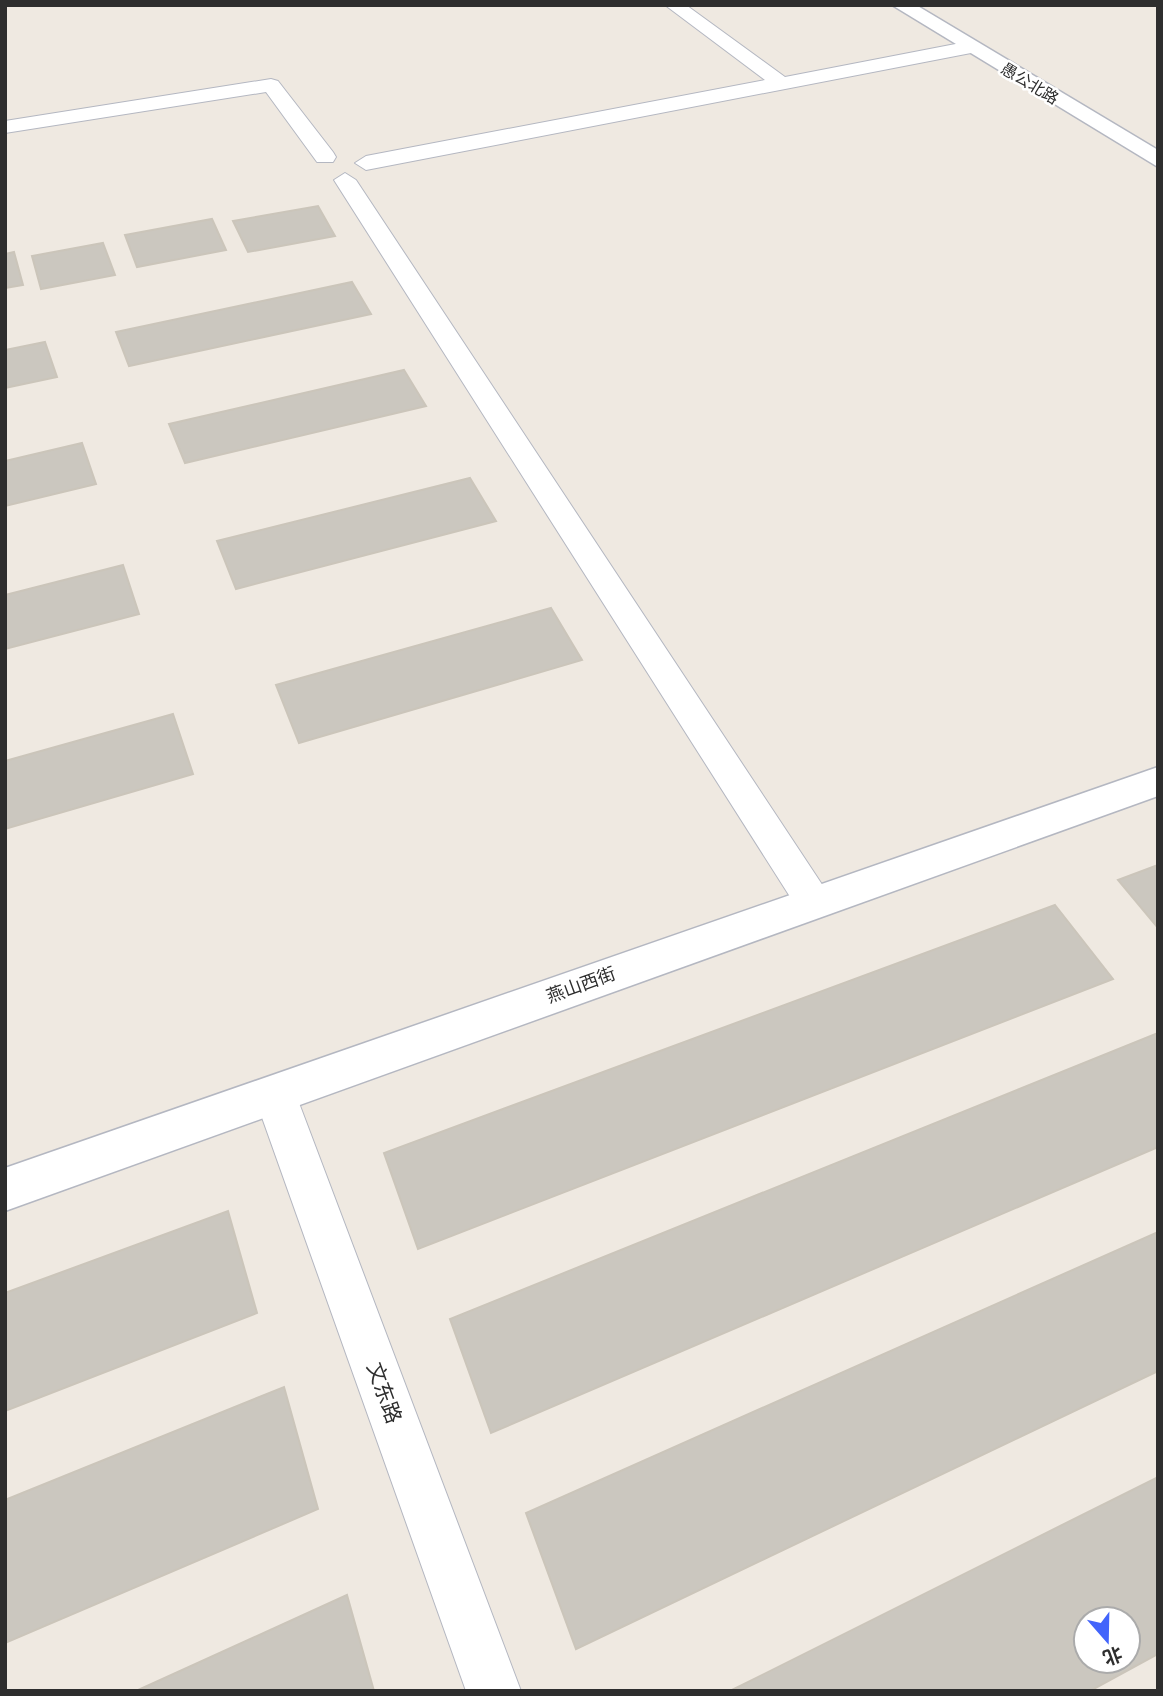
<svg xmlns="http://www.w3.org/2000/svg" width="1163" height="1696" viewBox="0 0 1163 1696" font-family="Inter,'Noto Sans SC',sans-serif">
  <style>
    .building { fill: #cbc7bf; stroke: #cbc5ba; stroke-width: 2; fill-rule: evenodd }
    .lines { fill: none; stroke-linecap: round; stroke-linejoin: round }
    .minor-casing { stroke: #b4b7c1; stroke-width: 2 }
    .tertiary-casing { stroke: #b4b7c1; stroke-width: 3 }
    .secondary-casing { stroke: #b4b7c1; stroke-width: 3 }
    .minor { fill: #fff; fill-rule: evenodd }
    .tertiary { fill: #fff; fill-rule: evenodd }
    .secondary { fill: #fff; fill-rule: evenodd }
    .labels { text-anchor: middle; stroke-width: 5; stroke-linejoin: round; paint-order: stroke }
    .far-street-label { font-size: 16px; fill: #2e2e2e; stroke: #fff }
    .street-label { font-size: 18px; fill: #2e2e2e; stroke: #fff }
    .near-street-label { font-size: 21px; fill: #2e2e2e; stroke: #fff }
  </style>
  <rect width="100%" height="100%" fill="#efe9e1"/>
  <path class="building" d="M318 206 335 236 248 252 233 221Z
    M212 219 226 250 137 267 125 235Z
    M103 243 115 275 41 289 32 256Z
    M14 252 23 285 5 288V254Z
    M352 282 371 314 129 366 116 332Z
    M45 342 57 377 5 388V350Z
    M404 370 426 406 185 463 169 424Z
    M82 443 96 484 5 506V461Z
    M470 478 496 521 236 589 217 541Z
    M123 565 139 614 5 649V595Z
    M551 608 582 660 299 743 276 685Z
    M173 714 193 774 5 829V761Z
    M1158 865V928L1118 880Z
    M1055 905 1113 979 418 1249 384 1153Z
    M1158 1033V1147L491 1433 450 1319Z
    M228 1211 257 1313 5 1411V1293Z
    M1158 1232V1371L576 1649 526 1513Z
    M284 1387 318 1509 5 1643V1500Z
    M1158 1477V1654L1090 1691H730ZM1086 1619H1128V1661H1086Z
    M347 1595 374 1691H136Z"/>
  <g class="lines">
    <g class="minor-casing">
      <path id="minor" d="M665 5H686L785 77 971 41 981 47 971 53 366 170 355 163 366 156 765 80Z
        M271 79 278 81 333 152 336 157 333 162H317L266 92 5 133V121Z
        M345 173 356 180 827 892 833 903 827 914 814 918 801 914 334 180Z
        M275 1076 290 1082 296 1095 521 1691H466L254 1095 260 1082Z"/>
    </g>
    <g class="tertiary-casing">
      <path id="tertiary" d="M1158 767V796L5 1211V1168Z"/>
    </g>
    <g class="secondary-casing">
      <path id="secondary" d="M892 5H916L1158 150V167Z"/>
    </g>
    <use href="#minor" class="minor"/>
    <use href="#tertiary" class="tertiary"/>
    <use href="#secondary" class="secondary"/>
  </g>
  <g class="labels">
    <g class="far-street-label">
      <text transform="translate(1030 83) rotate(31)" y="6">愚公北路</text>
    </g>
    <g class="street-label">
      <text transform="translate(581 985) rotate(-20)" y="6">燕山西街</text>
    </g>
    <g class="near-street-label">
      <text transform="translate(384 1393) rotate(70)" y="7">文东路</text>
    </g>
  </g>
  <rect width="1163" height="1696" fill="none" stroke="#2e2e2e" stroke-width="14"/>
  <g transform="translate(1107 1640) rotate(160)"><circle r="33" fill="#ffffff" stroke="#ababab" stroke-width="2"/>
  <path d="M0-5L12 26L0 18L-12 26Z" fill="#4264fb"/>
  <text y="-10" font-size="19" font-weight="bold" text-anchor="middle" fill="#2e2e2e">北</text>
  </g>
</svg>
